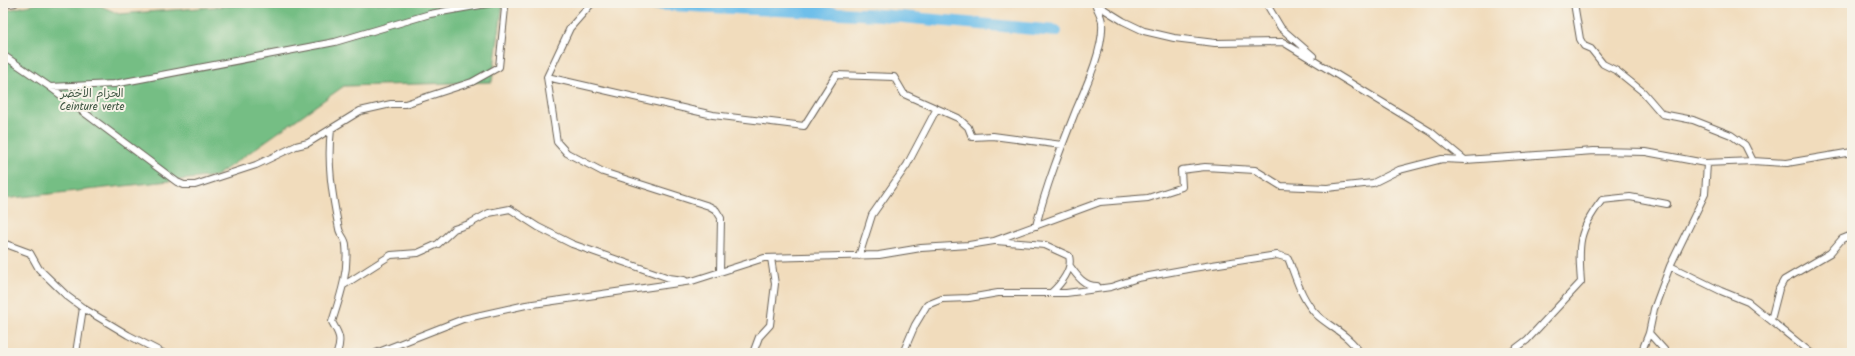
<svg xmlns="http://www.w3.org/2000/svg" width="1855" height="356" viewBox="0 0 1855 356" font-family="Kalam,'Playpen Sans Arabic',sans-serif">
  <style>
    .forest { fill: #74be84; stroke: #486d50 }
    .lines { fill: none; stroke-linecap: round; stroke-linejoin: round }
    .river { stroke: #6ebfea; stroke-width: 12 }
    .minor-casing { stroke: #675f54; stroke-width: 8 }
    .minor { stroke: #fff; stroke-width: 6 }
    .labels { text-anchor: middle; stroke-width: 4; stroke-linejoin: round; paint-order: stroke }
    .park-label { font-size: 11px; fill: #3f5643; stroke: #f7f3e8 }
  </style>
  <rect width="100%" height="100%" fill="#f7f3e8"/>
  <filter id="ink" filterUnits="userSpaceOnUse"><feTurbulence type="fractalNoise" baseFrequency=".025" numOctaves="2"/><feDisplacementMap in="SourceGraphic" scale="8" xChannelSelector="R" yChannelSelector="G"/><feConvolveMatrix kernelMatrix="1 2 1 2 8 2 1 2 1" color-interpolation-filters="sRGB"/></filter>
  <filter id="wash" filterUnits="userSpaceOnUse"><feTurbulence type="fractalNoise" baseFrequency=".012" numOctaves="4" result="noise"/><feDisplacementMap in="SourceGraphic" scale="16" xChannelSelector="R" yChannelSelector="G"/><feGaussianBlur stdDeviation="0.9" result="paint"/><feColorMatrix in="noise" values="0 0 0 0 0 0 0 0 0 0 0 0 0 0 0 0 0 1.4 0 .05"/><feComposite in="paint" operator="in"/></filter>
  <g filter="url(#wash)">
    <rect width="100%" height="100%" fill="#f1dcbc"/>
    <path class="forest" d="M40 3H94L119 14 267 3H503L492 82 344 86 216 176 3 199V11Z"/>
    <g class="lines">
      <path class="river" d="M629 3 880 15 1056 31"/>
    </g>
  </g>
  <g filter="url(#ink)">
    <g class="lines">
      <g class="minor-casing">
        <path id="minor" d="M592 3 570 28 547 77 557 142 567 153 603 172 709 206 716 210 721 218 720 272
          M1094 3 1123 21 1144 31 1174 38 1215 43 1283 42 1431 132 1465 160
          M1266 3 1281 28 1313 56
          M1574 3 1580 39 1584 46 1591 49 1603 64 1617 71 1643 92 1662 114 1693 120 1731 135 1745 145 1753 161
          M3 5 15 3
          M3 55 50 87 114 84 335 42 430 14 492 3
          M547 77 713 115 804 126 836 75 894 77 904 94 958 118 968 127 972 137 993 136 1062 145
          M50 87 177 182 184 185H195L256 165 296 146 308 143 360 111 391 104H405L472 82 499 67 505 8 502 3
          M331 129C327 163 332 195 339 229 340 235 346 239 346 245 349 272 340 297 332 322 339 334 342 339 337 353
          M1036 226C1046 186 1061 148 1076 110 1086 87 1104 48 1102 23 1102 17 1098 11 1096 6
          M996 241 1045 245 1069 256C1073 269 1061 284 1051 293
          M3 243 30 253 39 269 67 296 83 308 128 335 163 353
          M859 256 872 215 907 165 936 110
          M1070 266C1077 276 1084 286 1097 286
          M1670 266 1721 291 1748 302 1811 353
          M344 285 391 255 418 253 438 244 454 229 469 224 489 213 510 209 538 227 572 244 669 278 684 280
          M1771 320 1779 289 1784 280 1830 253 1842 239 1852 235
          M1649 333 1667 353
          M76 353 83 308
          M376 353 463 319 526 305 692 281 764 258 879 255 921 248 969 245 994 241 1100 202 1148 198 1182 187 1181 170 1205 167 1255 170 1281 186 1327 188 1373 183 1399 170 1442 159 1465 160 1594 151 1646 152 1705 163 1753 161 1787 163 1852 152
          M753 353 759 337 770 325 775 284 771 258
          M903 353 915 325 927 305 942 299 969 298 998 293H1066L1089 290 1111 287 1138 278 1193 268 1277 255 1288 258C1296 278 1302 301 1318 316 1332 328 1350 336 1360 353
          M1510 353 1527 340 1581 282C1578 244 1578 231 1602 200L1630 197 1667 204
          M1641 353 1649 333 1654 309 1670 266 1705 194 1707 164 1705 163"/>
      </g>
      <use href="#minor" class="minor"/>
    </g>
  </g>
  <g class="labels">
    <g class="park-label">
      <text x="92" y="97">الحزام الأخضر<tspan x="92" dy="13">Ceinture verte</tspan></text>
    </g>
  </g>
  <rect width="1855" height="356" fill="none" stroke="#f7f3e8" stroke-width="16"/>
</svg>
